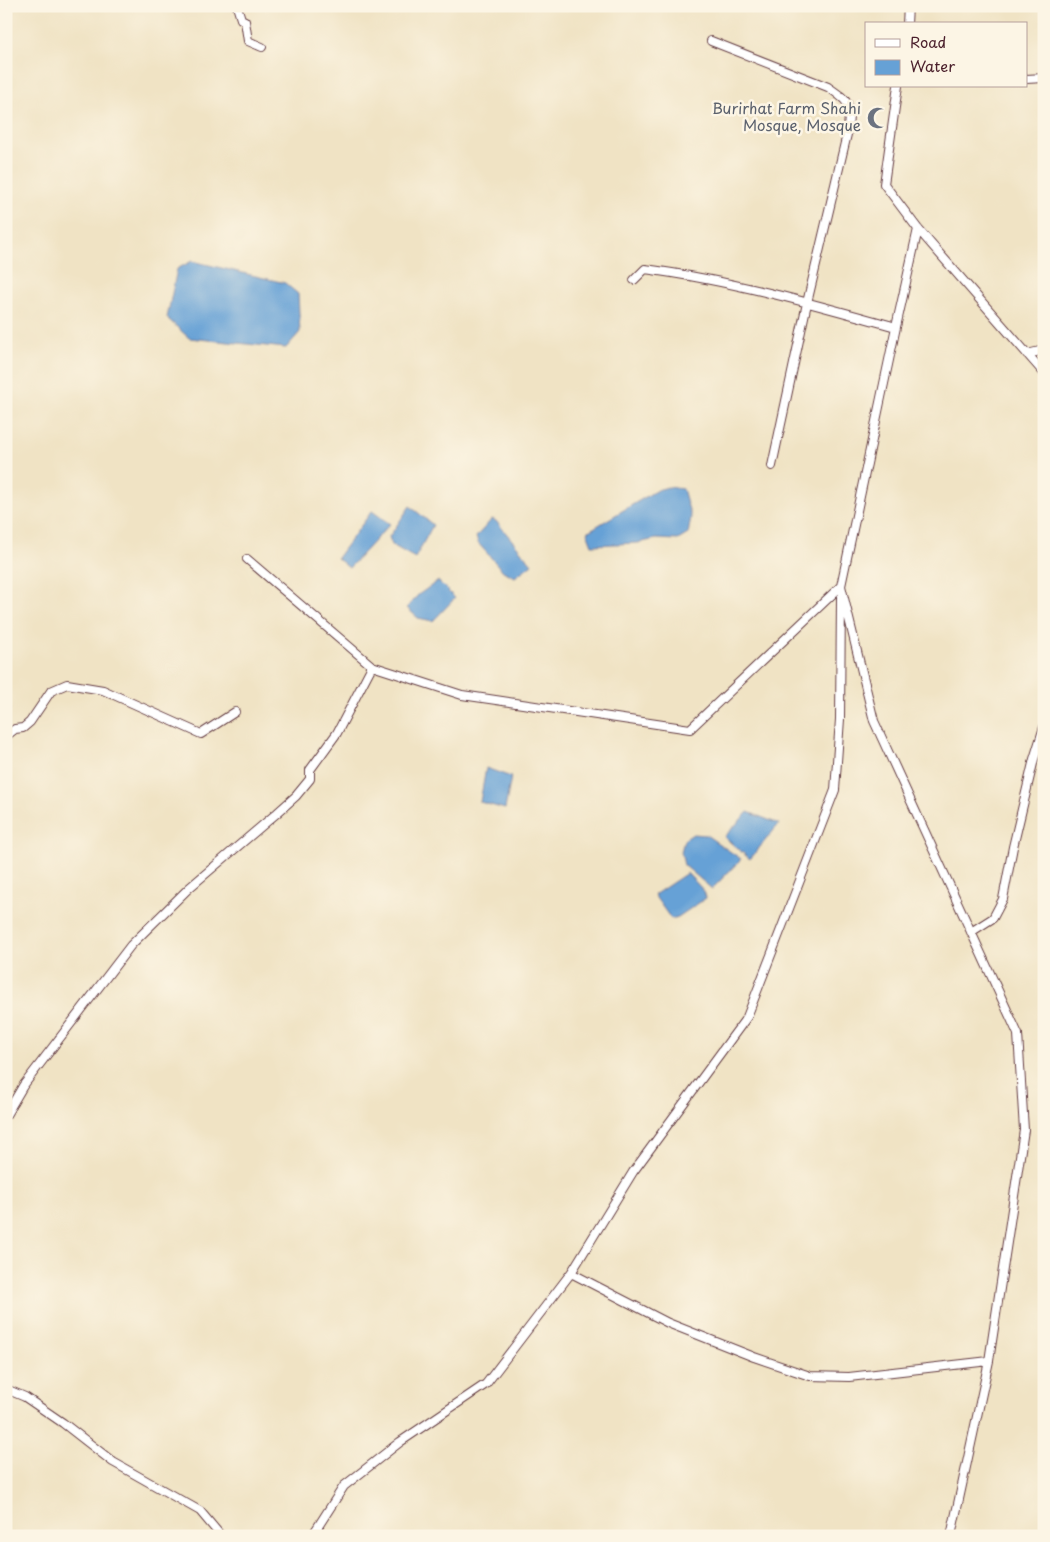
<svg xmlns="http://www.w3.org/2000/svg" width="1050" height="1542" viewBox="0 0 1050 1542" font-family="'Playpen Sans',sans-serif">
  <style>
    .water { fill: #66a1d6; stroke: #586080 }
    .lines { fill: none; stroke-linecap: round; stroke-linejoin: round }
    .minor-casing { stroke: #633c42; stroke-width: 10 }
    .minor { stroke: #fff; stroke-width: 8 }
    .labels { text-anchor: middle; stroke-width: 5; stroke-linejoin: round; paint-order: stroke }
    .worship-label { font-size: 15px; fill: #5b616d; stroke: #fcf5e5; text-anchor: end }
  </style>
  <rect width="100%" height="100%" fill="#fcf5e5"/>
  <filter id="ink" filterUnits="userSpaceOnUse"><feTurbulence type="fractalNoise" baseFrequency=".02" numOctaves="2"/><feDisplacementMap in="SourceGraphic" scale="10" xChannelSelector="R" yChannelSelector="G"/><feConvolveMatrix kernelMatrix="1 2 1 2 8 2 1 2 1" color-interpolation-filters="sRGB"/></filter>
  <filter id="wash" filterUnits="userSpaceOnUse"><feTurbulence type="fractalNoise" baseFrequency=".0096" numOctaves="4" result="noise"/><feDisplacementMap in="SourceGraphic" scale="20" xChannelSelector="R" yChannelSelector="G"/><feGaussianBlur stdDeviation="1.12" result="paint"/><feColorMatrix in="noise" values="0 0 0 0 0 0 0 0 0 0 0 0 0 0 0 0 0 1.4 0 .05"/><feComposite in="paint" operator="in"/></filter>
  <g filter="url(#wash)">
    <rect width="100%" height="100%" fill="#f0e3c4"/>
    <path class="water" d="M192 261 285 283 298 294 300 332 286 348 189 338 167 318 177 269Z
      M668 487 683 489 691 517 688 534 678 540 656 539 638 543 592 545 587 532 657 490Z
      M410 506 433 525 415 558 392 545 389 537Z
      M372 511 390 524 349 568 337 558Z
      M492 519 496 521 532 564 515 577 503 571 478 543 476 537Z
      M438 581 455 598 433 621 418 618 407 608 418 595Z
      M486 768 511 777 505 809 480 802Z
      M748 812 779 824 750 859 724 837Z
      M693 834 706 835 741 859 712 889 684 865 681 852 684 840Z
      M687 873 704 891 706 898 678 917 671 919 654 895Z"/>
  </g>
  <g filter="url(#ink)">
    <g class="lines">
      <g class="minor-casing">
        <path id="minor" d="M237 6 241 19 245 21 248 41 262 47
          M907 24 908 6
          M711 41 828 87C851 103 850 102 848 130L807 303 772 466
          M1026 79 1044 78
          M898 86 884 184 918 229 1044 373
          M918 229 896 327 841 586 874 721 1018 1034 1024 1130 989 1361 951 1536
          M634 280 645 269C729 280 814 304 896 327
          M1027 354 1044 350
          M247 559 372 666 462 695 690 729 841 586
          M6 736 15 729 23 728 30 722 51 691 67 684 103 690 201 734 235 712
          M971 932 993 918 1003 899 1013 847 1034 759 1044 727
          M6 1115 23 1086 131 945 189 888 277 813 296 796 310 779V770L337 733 372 666
          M571 1273 668 1323 754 1357 810 1376 849 1377 989 1361
          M6 1389 25 1397 63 1423 113 1462 200 1511 221 1536
          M312 1536 344 1486 400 1442 486 1384 571 1273 633 1172 747 1017 835 790 840 719 841 598"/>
      </g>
      <use href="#minor" class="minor"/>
    </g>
  </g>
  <defs>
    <g id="mosque-bare" transform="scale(1.725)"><path d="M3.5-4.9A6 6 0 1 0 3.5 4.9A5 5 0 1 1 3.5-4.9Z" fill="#6b7280" stroke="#fcf5e5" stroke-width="2.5" paint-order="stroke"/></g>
  </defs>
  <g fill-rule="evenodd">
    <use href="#mosque-bare" x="878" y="118"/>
  </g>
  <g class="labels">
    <g class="worship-label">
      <text x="861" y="114">Burirhat Farm Shahi<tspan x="861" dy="17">Mosque, Mosque</tspan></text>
    </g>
  </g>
  <rect width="1050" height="1542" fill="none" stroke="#fcf5e5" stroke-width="25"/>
  <rect x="865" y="22" width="162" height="65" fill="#fcf5e5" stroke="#b59f9b"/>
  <rect x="875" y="39" width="25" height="8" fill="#ffffff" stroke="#b59f9b"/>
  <text x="910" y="48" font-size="15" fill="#4a1f2b">Road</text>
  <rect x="875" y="60" width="25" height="15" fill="#66a1d6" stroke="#b59f9b"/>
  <text x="910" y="72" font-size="15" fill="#4a1f2b">Water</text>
</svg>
